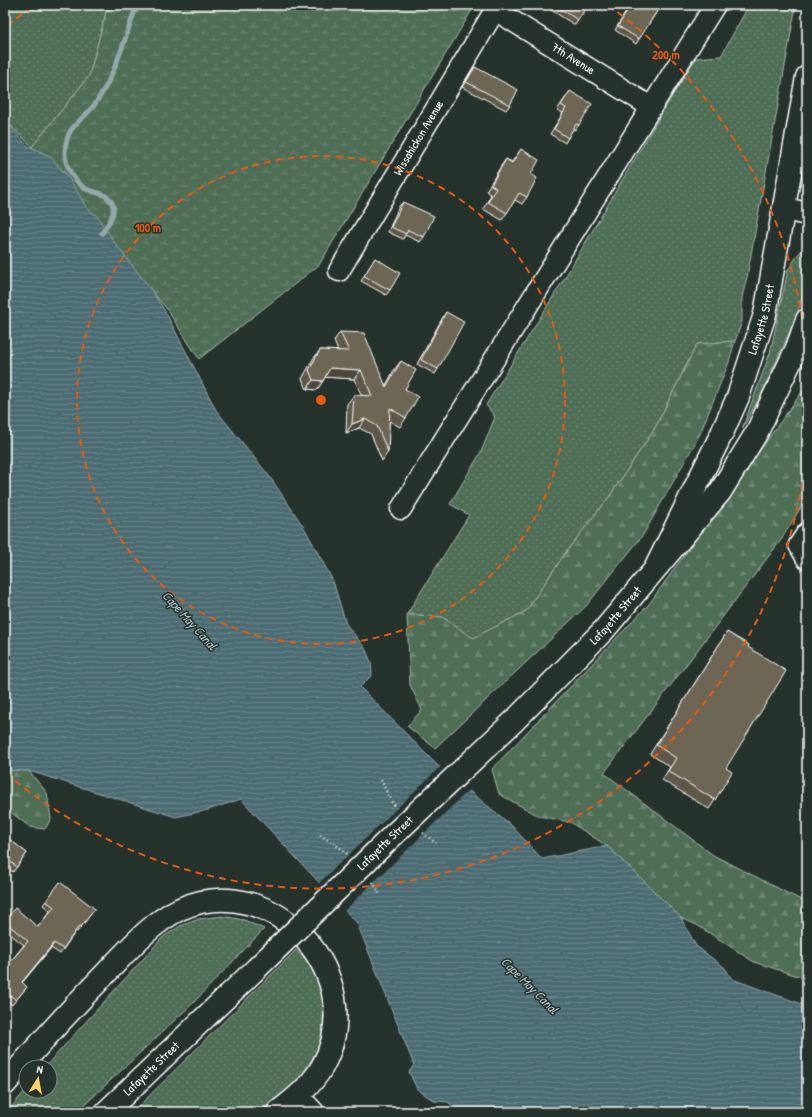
<svg xmlns="http://www.w3.org/2000/svg" width="812" height="1117" viewBox="0 0 812 1117" font-family="'Patrick Hand',sans-serif">
  <style>
    .grass { fill: url(#grass-dots); stroke: #a7b6ab }
    .forest { fill: url(#forest-firs); stroke: #a7b6ab }
    .wetland { fill: url(#wetland-marsh); stroke: #a7b6ab }
    .water { fill: url(#water-rules); stroke: #94a7ab }
    .pier { fill: #26332d }
    .lines { fill: none; stroke-linecap: round; stroke-linejoin: round }
    .stream { stroke: #94a7ab; stroke-width: 5 }
    .minor-casing { stroke: #fff; stroke-width: 23 }
    .major-casing { stroke: #fff; stroke-width: 25 }
    .path { stroke: #fff; stroke-width: 2.5; stroke-dasharray: 1 3; stroke-linecap: butt }
    .minor { stroke: #26332d; stroke-width: 20 }
    .major { stroke: #26332d; stroke-width: 22 }
    .major-bridge-casing { stroke: #fff; stroke-width: 25; stroke-linecap: butt }
    .major-bridge { stroke: #26332d; stroke-width: 22 }
    .wall { fill: #5e5849; stroke: #fff }
    .shaded-wall { fill: #4c473c; stroke: #fff }
    .building { fill: #6d6655; stroke: #fff }
    .ring { fill: none; stroke: #e8590c; stroke-width: 2; stroke-dasharray: 7 5 }
    .labels { text-anchor: middle; stroke-width: 3; stroke-linejoin: round; paint-order: stroke }
    .street-label { font-size: 12px; fill: #fff; stroke: #26332d }
    .water-label { font-size: 13px; font-style: italic; fill: #aebdc0; stroke: #26332d }
    .centre { fill: #e8590c; stroke: #26332d; stroke-width: 2 }
    .ring-label { font-size: 12px; text-anchor: middle; font-weight: bold; fill: #e8590c; stroke: #26332d; stroke-width: 3; stroke-linejoin: round; paint-order: stroke }
  </style>
  <defs>
    <pattern id="grass-dots" width="8" height="8" patternUnits="userSpaceOnUse"><rect width="8" height="8" fill="#4f6e57"/><path d="M2 2h.1M6 6h.1" fill="none" stroke="#698470" stroke-width="1.8" stroke-linecap="round"/></pattern>
    <pattern id="forest-firs" width="22" height="20" patternUnits="userSpaceOnUse"><rect width="22" height="20" fill="#4f6e57"/><path d="M5 1l3.5 6h-7zM16 11l3.5 6h-7z" fill="#698470"/></pattern>
    <pattern id="wetland-marsh" width="20" height="14" patternUnits="userSpaceOnUse"><rect width="20" height="14" fill="#4f6e57"/><path d="M1 5h8M5 5V1M11 12h8M15 12V8" fill="none" stroke="#698470"/></pattern>
    <pattern id="water-rules" width="6" height="5" patternUnits="userSpaceOnUse"><rect width="6" height="5" fill="#4c6c73"/><path d="M0 2.5h6" fill="none" stroke="#678288"/></pattern>
  </defs>
  <rect width="100%" height="100%" fill="#26332d"/>
  <filter id="ink" filterUnits="userSpaceOnUse"><feTurbulence type="fractalNoise" baseFrequency=".025" numOctaves="2"/><feDisplacementMap in="SourceGraphic" scale="8" xChannelSelector="R" yChannelSelector="G"/><feConvolveMatrix kernelMatrix="1 2 1 2 8 2 1 2 1" color-interpolation-filters="sRGB"/></filter>
  <g filter="url(#ink)">
    <path class="grass" d="M5 5H108L89 76 32 147 5 120Z
      M749 5H796L747 277 742 297V322L735 341 697 344 654 430 609 497 566 552 526 611 473 639 442 617 407 614 469 515 450 504 481 452 495 417 486 405 567 274 664 109 696 58 721 56Z
      M807 247V281L796 318 762 393 742 429 770 353 788 270 799 253Z
      M222 916 244 920 264 929 193 1003 77 1112H7L26 1090V1091H50V1067H45L163 937 180 926 199 919Z
      M296 950 305 958 318 976 325 1002V1025L317 1051 302 1075 284 1093 260 1112H133Z"/>
    <path class="forest" d="M735 341 729 362 699 436 643 535 586 606 435 748 407 726 422 710 410 685 407 614 442 617 473 638 526 611 566 552 609 497 654 430 697 344Z
      M807 385V497L781 540 604 773 713 855 807 903V979L754 962 697 925 681 918 644 881 607 846 570 822 539 816 499 794 492 769 649 604Z
      M5 770 29 771 47 793 51 819 45 829 30 827 5 808Z"/>
    <path class="wetland" d="M108 5H475L319 265 199 359 166 308 32 147 89 76Z"/>
    <path class="water" d="M5 121 28 146 50 156 69 178 87 208 97 216 117 246 153 292 166 313 216 410 270 477 305 529 333 581 346 624 365 648 371 662 372 675 360 687 436 764 510 824 542 859 607 846 644 881 681 918 696 946 725 968 732 979 807 1006V1112H459L448 1102 434 1101 417 1089 409 1072 414 1065 357 923 241 799 208 810 176 817 29 771 5 770Z"/>
    <path class="pier" d="M441 766 470 789 343 912 318 884Z"/>
    <g class="lines">
      <path class="stream" d="M102 233C110 222 122 205 104 195 98 192 92 192 86 189 75 182 65 167 65 154 65 146 67 137 71 130 74 126 79 121 83 117 91 110 97 102 102 93 118 66 126 34 137 5"/>
      <g class="minor-casing">
        <g id="minor">
          <path id="s1" d="M495 10 651 107"/>
          <path id="s2" d="M339 271 498 5"/>
          <path d="M401 509 715 5"/>
          <path d="M807 533 799 545 807 559"/>
          <path d="M299 1096 314 1112"/>
        </g>
      </g>
      <g class="major-casing">
        <g id="major">
          <path d="M785 209 807 214"/>
          <path id="s3" d="M656 567 722 433 738 397 765 314 807 77"/>
          <path id="s4" d="M513 722 604 630 720 492 757 432 797 348 807 320"/>
          <path d="M5 1084C38 1045 72 1008 107 972 129 949 151 923 180 909 274 867 372 978 322 1067 311 1086 295 1099 278 1112"/>
          <path id="s5" d="M106 1112 257 968"/>
        </g>
      </g>
      <path class="path" d="M381 780 391 801 396 807
        M423 833 436 843
        M320 835 342 849 348 855
        M373 882 380 895"/>
      <use href="#minor" class="minor"/>
      <use href="#major" class="major"/>
      <g class="major-bridge-casing">
        <g id="major-bridge">
          <path id="s6" d="M257 968 387 841 513 722"/>
        </g>
      </g>
      <use href="#major-bridge" class="major-bridge"/>
    </g>
    <path class="wall" d="M543 5H588L575 25Z
      M630 5H661L636 44 615 30Z
      M475 67 510 105 506 110 462 87Z
      M570 91 579 125 575 130 573 129 565 143 550 134 563 113 557 110Z
      M521 149 531 174 527 197 522 204 515 200 502 220 483 209 491 195 486 191 501 166 506 159 512 162Z
      M403 202 424 237 420 242 405 235 403 239 388 232 399 206Z
      M375 258 390 290 386 295 361 281Z
      M446 312 438 369 435 374 417 364 443 317Z
      M340 332 386 385 394 370 401 361 405 389 406 418 400 427 389 421 388 452 382 461 371 434 359 428 346 433 347 404 354 395 362 396 354 379 325 377 317 390 307 389 302 379 313 359 320 350 338 351 334 341Z
      M727 632 748 647 726 768 715 800 709 809 662 780 670 767 650 754Z
      M5 836 27 853 13 872 5 866Z
      M46 901 95 909 77 932 76 931 60 954 51 948 22 983 27 987 12 1005 5 999V968L24 945 5 930V920L38 927 50 911 43 905Z"/>
    <path class="shaded-wall" d="M330 368 361 370 354 379 323 377Z
      M313 380 323 381 317 390 307 389Z
      M365 419 359 428 346 433 352 424Z
      M54 943 51 948 18 987 22 982Z"/>
    <path class="building" d="M554 5H588L578 20Z
      M631 5H661L639 39 618 26Z
      M475 67 518 90 510 105 466 82Z
      M570 91 592 104 579 125 576 124 568 138 554 129 566 108 561 105Z
      M521 149 539 160 531 174 537 178 527 197 519 193 507 213 488 202 496 188 491 185 506 159 512 163Z
      M403 202 434 216 424 237 408 230 406 234 391 227Z
      M375 258 400 273 390 290 364 276Z
      M446 312 464 322 438 369 421 360Z
      M340 332 364 333 386 387 401 361 416 370 405 389 418 397 406 418 390 408 388 452 377 426 365 419 352 424 354 395 372 396 361 370 330 368 323 381 313 380 309 370 320 350 349 351Z
      M727 632 749 645 748 647 786 671 726 768 732 772 715 800 668 771 676 758 656 745Z
      M5 836 27 853 17 867 5 858Z
      M60 882 95 909 81 927 79 926 63 949 54 943 22 982 27 987 16 1000 5 991V981L6 980 5 979V968L28 941 5 922V920L15 908 38 927 54 907 46 901Z"/>
  </g>
  <g class="ring">
    <circle cx="321" cy="400" r="244"/>
    <path d="M807 447A488 488 0 0 1 7 774M7 26A488 488 0 0 1 34 5M608 5A488 488 0 0 1 807 353"/>
  </g>
  <g class="labels">
    <g class="street-label">
      <text dy="4" stroke="none"><textPath href="#s1" startOffset="92">7th Avenue</textPath></text>
      <text dy="4" stroke="none"><textPath href="#s2" startOffset="155">Wissahickon Avenue</textPath></text>
      <text dy="4" stroke="none"><textPath href="#s3" startOffset="270">Lafayette Street</textPath></text>
      <text dy="4" stroke="none"><textPath href="#s4" startOffset="148">Lafayette Street</textPath></text>
      <text dy="4" stroke="none"><textPath href="#s6" startOffset="179">Lafayette Street</textPath></text>
      <text dy="4" stroke="none"><textPath href="#s5" startOffset="63">Lafayette Street</textPath></text>
    </g>
    <g class="water-label">
      <text transform="translate(190 620) rotate(48)" y="5">Cape May Canal</text>
      <text transform="translate(530 985) rotate(45)" y="5">Cape May Canal</text>
    </g>
  </g>
  <circle cx="321" cy="400" r="6" class="centre"/>
  <g class="ring-label">
    <text x="666" y="59">200 m</text>
    <text x="148" y="232">100 m</text>
  </g>
  <rect width="812" height="1117" fill="none" stroke="#26332d" stroke-width="20"/>
  <rect x="10" y="10" width="792" height="1097" fill="none" stroke="#fff" stroke-width="1.5" filter="url(#ink)"/>
  <g transform="translate(38 1079) rotate(11)"><circle r="19" fill="#26332d" stroke="#7d8581"/>
  <path d="M0-3L7 15L0 10L-7 15Z" fill="#ffd166"/>
  <text y="-6" font-size="11" font-weight="bold" text-anchor="middle" fill="#ffffff">N</text>
  </g>
</svg>
